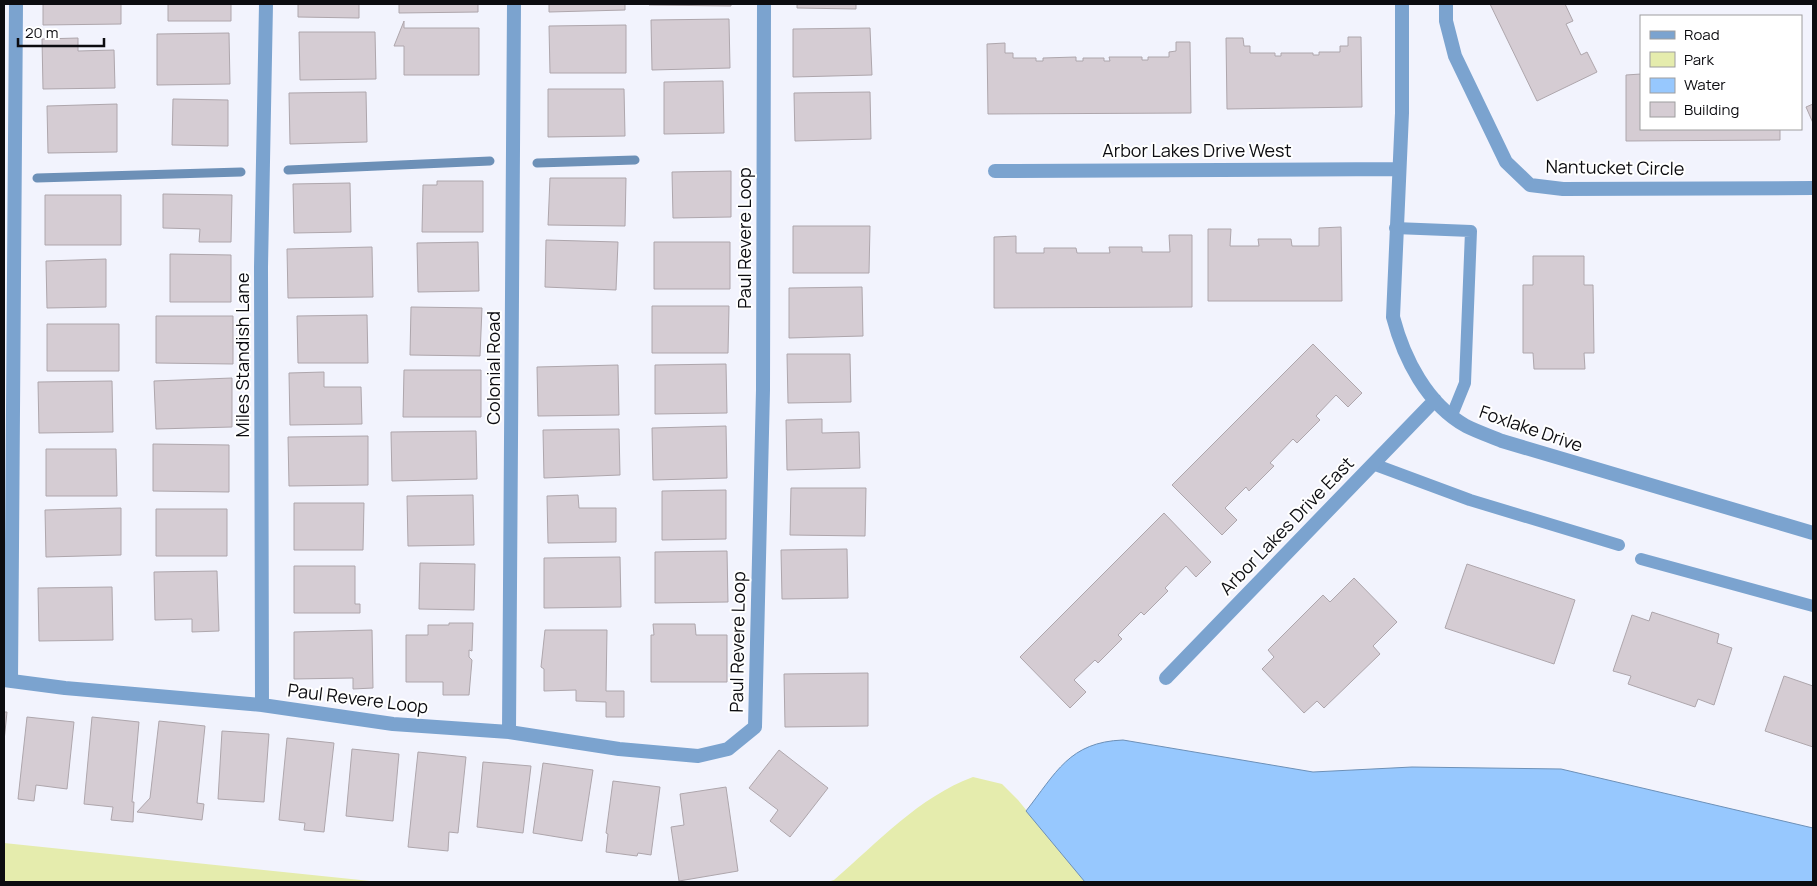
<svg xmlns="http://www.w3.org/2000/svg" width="1817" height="886" viewBox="0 0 1817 886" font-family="Manrope,sans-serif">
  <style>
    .green { fill: #e5ecad }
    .water { fill: #97c8fe; stroke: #6d90b7 }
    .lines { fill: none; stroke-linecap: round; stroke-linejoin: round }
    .stream { stroke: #6d90b7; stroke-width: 9 }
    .building { fill: #d5ccd3; stroke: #aea6ac }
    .service { stroke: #7ba3cf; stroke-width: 12 }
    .minor { stroke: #7ba3cf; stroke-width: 14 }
    .labels { text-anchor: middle; stroke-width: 4; stroke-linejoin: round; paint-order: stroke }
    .street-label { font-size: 18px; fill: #0c0c10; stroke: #fff }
  </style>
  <rect width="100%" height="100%" fill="#f2f3fd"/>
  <path class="green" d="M973 777 1002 784 1018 800 1085 882H827L834 880C878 842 919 797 973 777Z
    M4 843 380 882H4Z"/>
  <path class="water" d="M1123 740 1313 772 1412 767 1561 769 1813 828V882H1085L1026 811C1056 773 1069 742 1123 740Z"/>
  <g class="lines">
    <path class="stream" d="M537 163 635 160
      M288 170 490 161
      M37 178 241 172"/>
  </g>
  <path class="building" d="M43 4H121V24L43 25Z
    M168 4H231V21H168Z
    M298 4H359V18L298 17Z
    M399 4H478V12L399 13Z
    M549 4H625V10L549 12Z
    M649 4H731V6L649 5Z
    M797 4H856V9L797 8Z
    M1490 4H1565L1573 21 1566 24 1581 55 1587 52 1597 72 1537 101Z
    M729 19 730 68 652 70 651 20Z
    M404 21V28H479V75H404V46H394Z
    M626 25V73H550L549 26Z
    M870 28 872 75 793 77V29Z
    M299 32H375L376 79 300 80Z
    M229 33 230 84 157 85V34Z
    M1348 37H1361L1362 107 1227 109 1226 38H1243L1244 46H1250V53H1275V56H1281V53H1313V55H1319V52H1340V46H1348Z
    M78 38V51L114 50 115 88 43 89 42 39Z
    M1176 42H1190L1191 113 988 114 987 44 1005 43V53H1013V58H1036V61H1043V58L1076 57V61H1083V58H1104V61H1110L1109 57H1142V60H1148V57H1169V52L1176 51Z
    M1641 74V129H1780V140L1626 141V75Z
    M723 81 724 133 664 134V82Z
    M548 89H624L625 136 548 137Z
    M366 92 367 142 290 144 289 93Z
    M870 92 871 139 795 141 794 93Z
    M173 99 228 100V146L172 145Z
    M117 104V152L48 153 47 106Z
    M1813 104V123L1806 107Z
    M731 171V217L673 218 672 172Z
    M550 178H626L625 226 548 225Z
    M437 181H483V232H422L423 185H437Z
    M350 183 351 232 294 233 293 184Z
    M163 194 232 195 231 242H199L200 229 163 228Z
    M45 195H121V245H45Z
    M793 226H870L869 273H793Z
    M1341 227 1342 301H1208V229H1231L1230 246H1259L1258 239H1291L1292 246H1319V228Z
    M1169 235H1192V307L994 308V237L1016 236V253H1044V248H1076L1077 253H1110L1109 247H1142V252H1170Z
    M546 240 618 242 616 290 545 287Z
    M478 242 479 291 418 292 417 243Z
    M654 242H730V289H654Z
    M372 247 373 297 288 298 287 249Z
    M170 254 231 255V302H170Z
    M1533 256H1584V285H1593L1594 353H1584L1585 369H1534L1533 353H1523V285H1533Z
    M106 259V307L47 308 46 261Z
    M862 287 863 336 789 338V288Z
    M652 306H729L728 353H652Z
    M411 307 482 308 480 356 410 355Z
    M367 315 368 363H298L297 316Z
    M156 316H233V364L156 363Z
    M47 324H119V371H47Z
    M1313 344 1362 393 1348 407 1336 395 1316 416 1320 420 1297 443 1293 439 1270 463 1274 466 1249 491 1246 487 1225 508 1237 520 1222 535 1172 485Z
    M787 354H850L851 402 788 403Z
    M726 364 727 413 655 414V365Z
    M618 365 619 415 538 416 537 367Z
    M404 370H481V417H403Z
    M324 372V387H361L362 424 290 425 289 373Z
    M232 378V427L156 429 154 381Z
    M112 381 113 432 39 433 38 382Z
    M822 419V433L859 432 860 468 787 470 786 420Z
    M726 426 727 478 653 480 652 428Z
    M619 429 620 475 544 478 543 430Z
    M476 431 477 479 392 481 391 432Z
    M368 436V485L289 486 288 437Z
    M153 444 229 445V492L153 491Z
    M46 449H116L117 496H46Z
    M791 488H866L865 536 790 535Z
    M726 490V539L662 540V491Z
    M473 495 474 545 408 546 407 496Z
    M578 495 579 508H616V542L548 543 547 496Z
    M294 503H364L363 550H294Z
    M121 508V555L46 557 45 510Z
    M156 509H227V556H156Z
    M1164 513 1211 562 1196 577 1186 566 1165 588 1168 591 1144 615 1141 612 1118 635 1122 639 1098 663 1095 660 1074 680 1086 692 1070 708 1020 657Z
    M847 549 848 598 782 599 781 550Z
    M727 551 728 602 655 603V552Z
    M620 557 621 607 544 608V558Z
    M420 563 475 564 474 610 419 609Z
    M1467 564 1575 600 1554 664 1445 628Z
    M294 566H355V604H360V613H294Z
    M217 571 219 631 192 632V619L155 620 154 572Z
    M1354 578 1397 622 1373 646 1380 654 1324 708 1317 701 1304 713 1262 669 1274 657 1268 650 1323 595 1330 602Z
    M112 587 113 640 39 641 38 588Z
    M1652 612 1719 634 1717 643 1732 648 1714 705 1698 699 1695 707 1628 684 1631 676 1613 671 1632 615 1649 621Z
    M449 623H473L472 651 469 650V657L472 660 469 695H443V682H406V635H428V625H449Z
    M653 624H695L696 635H727V682H651V635H654Z
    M372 630 373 688 353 689V678L294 679V632Z
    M545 630H607L606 691H624V717H606V702L576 701V690L544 691V669L541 667Z
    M868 673V726L785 727 784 674Z
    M1784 676 1813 686V747L1765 731Z
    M4 712H7L4 741Z
    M27 717 74 722 67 789 36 785 34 801 18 799Z
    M92 717 139 722 132 802H134L133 822 111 820 113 807 84 804Z
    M159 721 205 726 197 803 204 804 202 820 137 812 150 798Z
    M222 731 269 734 264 802 218 799Z
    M287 738 334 743 324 832 304 830 305 823 279 820Z
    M352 749 399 754 393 821 346 816Z
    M779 750 828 788 790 837 770 821 778 810 749 788Z
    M418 752 466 757 458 833 449 832 448 851 408 847Z
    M483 762 531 766 523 833 477 827Z
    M543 763 593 770 582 841 533 833Z
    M613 781 660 787 651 855 638 853 637 856 606 852 608 834 606 833Z
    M726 787 738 871 679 881 671 827 684 825 680 794Z"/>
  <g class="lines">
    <path class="service" d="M1395 228 1471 231 1465 383 1452 415
      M1373 464 1470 500 1619 545
      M1641 559 1813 606"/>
    <path class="minor" d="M1402 4V113L1393 317C1404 359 1427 404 1466 426 1478 432 1490 436 1502 441L1813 533
      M1446 4V21L1455 56 1506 162 1530 185 1563 189 1813 188
      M995 171 1399 169
      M1166 678 1435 400
      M4 680 65 688 262 705 393 724 509 732 619 749 698 756 728 749 755 727 763 390 764 4
      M11 681 16 4
      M262 705 261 267 266 4
      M509 732 514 4"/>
  </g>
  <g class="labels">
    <g class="street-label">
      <text x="1197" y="157">Arbor Lakes Drive West</text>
      <text transform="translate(1615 168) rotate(1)" y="6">Nantucket Circle</text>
      <text transform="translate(745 238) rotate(-90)" y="6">Paul Revere Loop</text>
      <text transform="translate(243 355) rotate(-90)" y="6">Miles Standish Lane</text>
      <text transform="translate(494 368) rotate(-90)" y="6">Colonial Road</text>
      <text transform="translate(1531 429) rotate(19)" y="6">Foxlake Drive</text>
      <text transform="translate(1287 526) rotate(-46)" y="6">Arbor Lakes Drive East</text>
      <text transform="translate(738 642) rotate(-89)" y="6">Paul Revere Loop</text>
      <text transform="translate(358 699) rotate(7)" y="6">Paul Revere Loop</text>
    </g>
  </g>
  <rect width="1817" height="886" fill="none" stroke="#0c0c10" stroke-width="10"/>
  <rect x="1640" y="15" width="162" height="115" fill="#ffffff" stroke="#9e9e9f"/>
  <rect x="1650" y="31" width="25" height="8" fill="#7ba3cf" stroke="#9e9e9f"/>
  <text x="1684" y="40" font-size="15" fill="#0c0c10">Road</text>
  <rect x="1650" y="52" width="25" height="15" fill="#e5ecad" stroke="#9e9e9f"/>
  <text x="1684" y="65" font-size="15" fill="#0c0c10">Park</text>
  <rect x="1650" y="78" width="25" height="15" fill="#97c8fe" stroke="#9e9e9f"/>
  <text x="1684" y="90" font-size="15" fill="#0c0c10">Water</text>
  <rect x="1650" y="102" width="25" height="15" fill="#d5ccd3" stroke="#9e9e9f"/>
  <text x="1684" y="115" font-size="15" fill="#0c0c10">Building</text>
  <path d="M18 38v8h86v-8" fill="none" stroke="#0c0c10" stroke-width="2.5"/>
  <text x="25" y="38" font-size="15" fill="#0c0c10" stroke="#ffffff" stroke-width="4" paint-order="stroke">20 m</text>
</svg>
